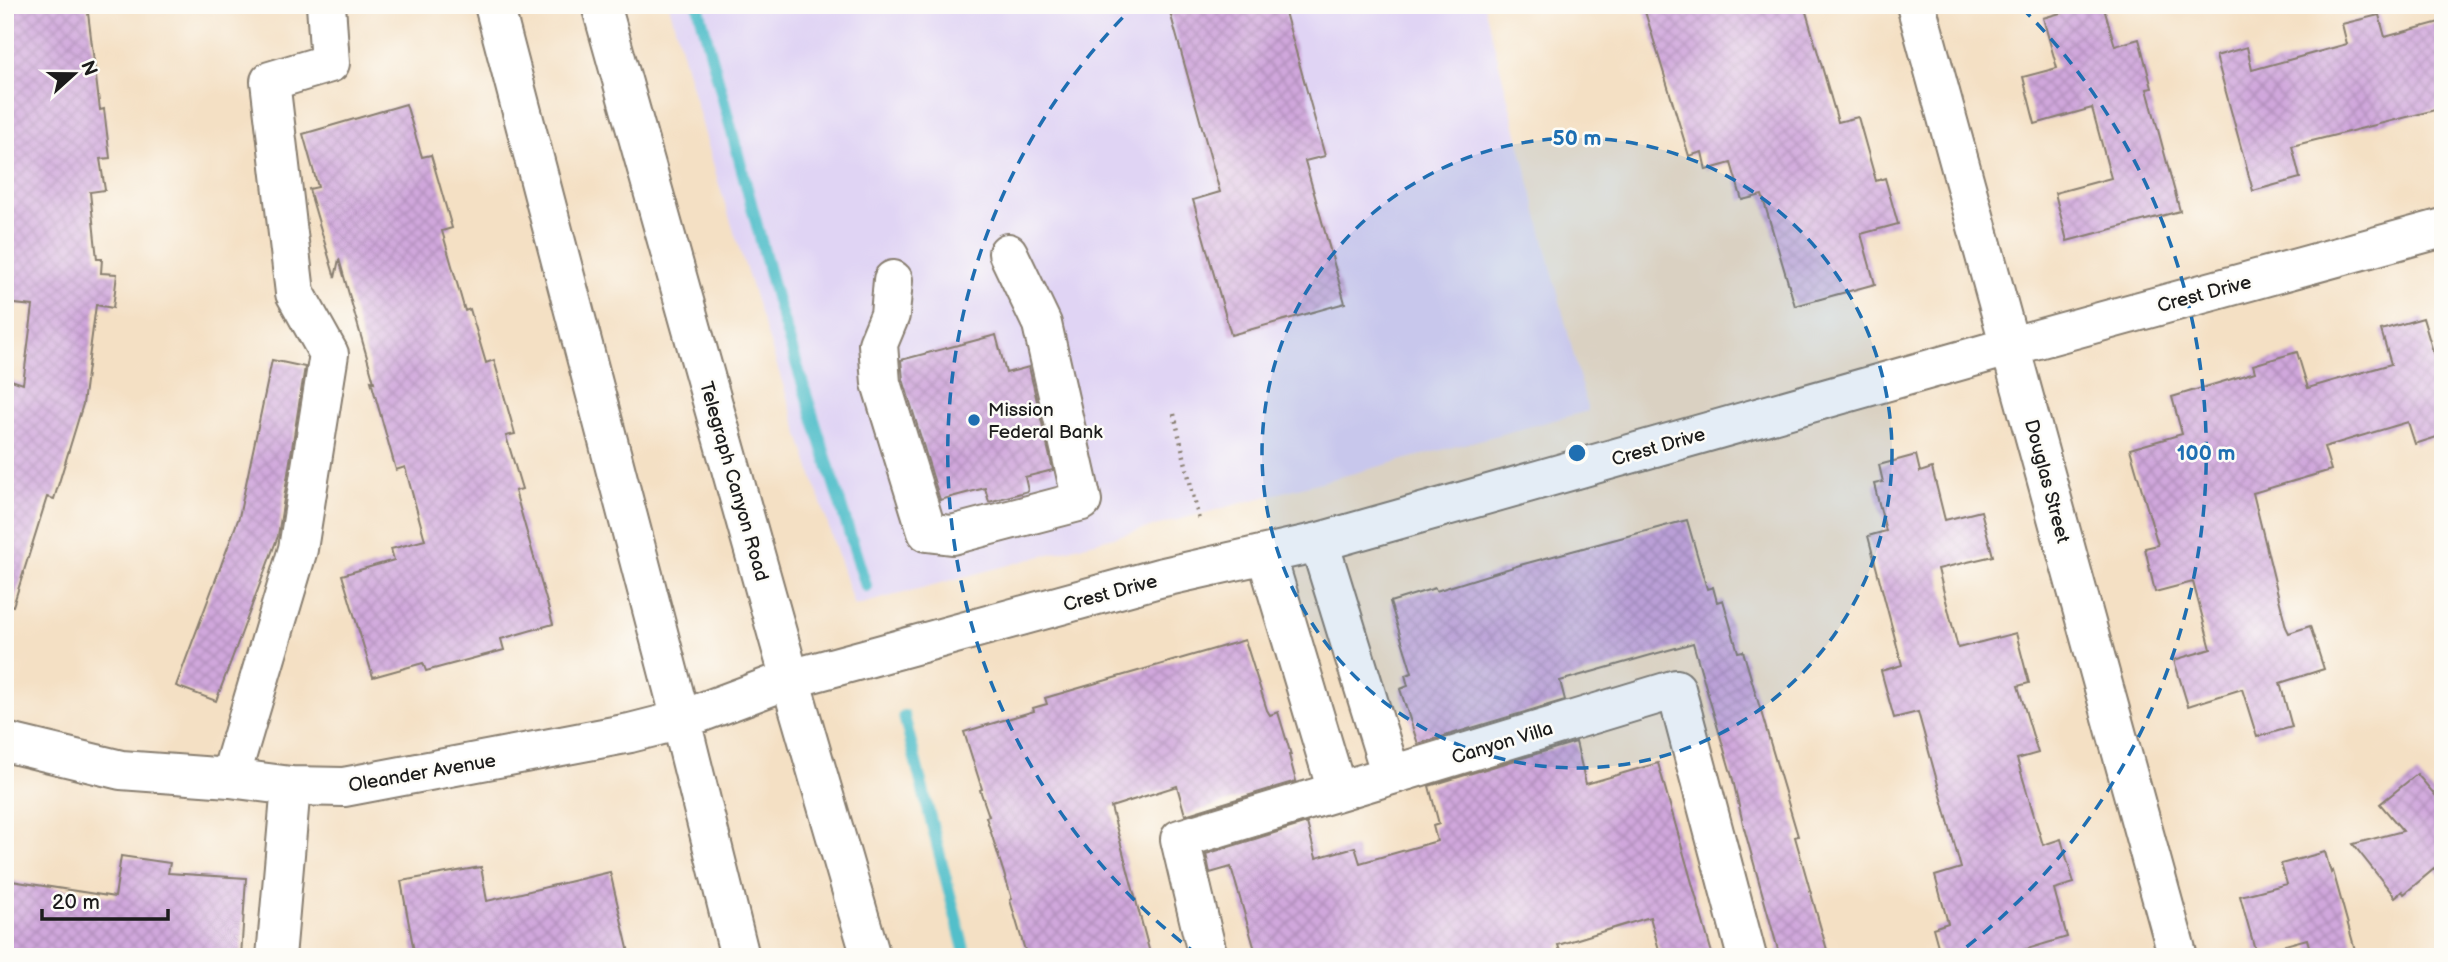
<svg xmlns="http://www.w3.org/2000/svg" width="2448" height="962" viewBox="0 0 2448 962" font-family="'Balsamiq Sans',sans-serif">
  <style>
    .built { fill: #e0d4f4 }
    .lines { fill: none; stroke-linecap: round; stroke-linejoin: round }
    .stream { stroke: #52bfca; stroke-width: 12 }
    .building { fill: url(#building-cross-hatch) }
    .minor-casing { stroke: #887e70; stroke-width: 42 }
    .major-casing { stroke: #887e70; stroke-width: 42 }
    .path { stroke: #887e70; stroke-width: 4.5; stroke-dasharray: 2 5; stroke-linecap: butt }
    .minor { stroke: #fff; stroke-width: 38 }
    .major { stroke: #fff; stroke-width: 38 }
    .ring { fill: none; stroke: #1f6fb2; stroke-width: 3.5; stroke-dasharray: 12 9 }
    .poi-dot { fill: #1f6fb2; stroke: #fdfcf7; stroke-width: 2.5 }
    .labels { text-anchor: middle; stroke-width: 5; stroke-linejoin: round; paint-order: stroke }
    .street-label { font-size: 19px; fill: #1c1c1c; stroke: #fdfcf7 }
    .poi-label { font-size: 19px; fill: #1c1c1c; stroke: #fdfcf7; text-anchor: start }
    .centre { fill: #1f6fb2; stroke: #fdfcf7; stroke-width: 3.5 }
    .ring-label { font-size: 21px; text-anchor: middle; font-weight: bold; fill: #1f6fb2; stroke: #fdfcf7; stroke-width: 5; stroke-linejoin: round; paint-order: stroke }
  </style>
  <defs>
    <pattern id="building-cross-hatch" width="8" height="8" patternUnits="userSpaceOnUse" patternTransform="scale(1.75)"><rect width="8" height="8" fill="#d0a7dc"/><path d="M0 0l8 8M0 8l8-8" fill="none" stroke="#b28fbc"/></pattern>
  </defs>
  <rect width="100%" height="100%" fill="#fdfcf7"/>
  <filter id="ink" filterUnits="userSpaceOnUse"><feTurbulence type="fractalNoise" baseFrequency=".0143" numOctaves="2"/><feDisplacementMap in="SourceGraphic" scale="14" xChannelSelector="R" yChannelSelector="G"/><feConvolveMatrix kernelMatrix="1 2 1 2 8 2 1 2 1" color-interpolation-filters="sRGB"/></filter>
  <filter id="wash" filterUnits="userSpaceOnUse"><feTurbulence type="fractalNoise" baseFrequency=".00686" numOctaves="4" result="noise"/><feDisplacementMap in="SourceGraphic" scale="28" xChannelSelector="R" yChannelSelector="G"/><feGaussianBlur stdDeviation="1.57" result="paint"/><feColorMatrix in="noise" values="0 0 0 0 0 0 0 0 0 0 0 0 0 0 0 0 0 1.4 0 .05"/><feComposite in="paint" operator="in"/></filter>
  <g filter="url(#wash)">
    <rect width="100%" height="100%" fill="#f4e0c4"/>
    <path class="built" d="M669 5H1484L1588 411 854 606 719 185Z"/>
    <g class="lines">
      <path class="stream" d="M698 5 779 308 866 586
        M904 716 966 957"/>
    </g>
    <g id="blocks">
      <path class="building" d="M5 5H87L100 110 104 109 110 158 100 159 105 190 90 192 97 259H102L101 273 117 274 113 308 96 305 83 404 54 499 47 497 13 606 5 604V378L23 384 33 306 5 303Z
        M1168 5H1283L1325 156 1305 161 1345 303 1231 335 1193 200 1220 192Z
        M1643 5H1804L1838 122 1858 117 1876 181 1885 178 1898 224 1861 234 1875 284 1795 306 1762 195 1742 200 1731 163 1706 170 1702 152 1689 156Z
        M2088 5H2103L2115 46 2139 39 2152 88 2147 89 2180 211 2067 241 2055 193 2111 178 2092 108 2035 124 2023 77 2057 68 2043 18Z
        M2379 15 2385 37 2443 21V108L2292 146 2300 178 2253 191 2216 56 2247 47 2252 70 2347 44 2342 24Z
        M406 104 422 157 431 155 452 228 442 231 465 311 470 309 486 363 494 360 515 434 506 436 522 489 515 491 553 624 501 639 504 650 426 671 423 663 373 677 342 575 394 560 391 549 425 540 405 467 396 470 371 381 374 382 339 259 335 278 309 189 318 187 303 134Z
        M2423 318 2434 355 2443 353V435L2415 444 2408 422 2324 447 2331 470 2253 493 2286 627 2289 633 2310 626 2324 669 2280 683 2292 727 2257 737 2242 689 2188 706 2174 660 2211 649 2193 582 2155 592 2145 548 2158 545 2130 449 2182 434 2172 397 2255 372 2253 365 2297 352 2308 388 2391 364 2381 330Z
        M996 335 1006 373 1029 367 1053 470 1025 477 1028 491 989 502 985 488 940 500 903 379 901 360Z
        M272 360 305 367 278 536 216 701 176 686 239 517Z
        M1916 455 1920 472 1932 468 1945 520 1981 511 1993 556 1938 569 1958 648 2016 633 2029 683 2018 686 2038 753 2017 759 2043 845 2061 839 2074 883 2054 889 2067 937 2001 957H1941L1933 928 1948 923 1935 876 1961 868 1918 712 1894 718 1881 671 1902 665 1868 536 1886 531 1874 484 1883 482 1879 465Z
        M1687 520 1707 589 1713 587 1717 602 1723 600 1738 652 1743 651 1798 836 1795 837 1829 957H1780L1744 828 1733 780 1693 643 1560 681 1565 700 1418 744 1400 689 1408 686 1405 675 1412 673 1390 602 1435 588 1436 591 1520 565Z
        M1245 640 1267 710 1270 715 1278 712 1291 755H1289L1296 781 1185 815 1177 786 1111 807 1151 957H1027L1010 900 1012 899 986 817 989 816 980 790 982 789 964 732 1034 711 1033 708 1047 704 1045 698Z
        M1576 742 1586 784 1658 763 1713 957H1661L1650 917 1558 945 1562 957H1257L1231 867 1210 873 1206 854 1307 823 1316 858 1355 847 1360 863 1437 841 1433 826 1439 824 1429 786Z
        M2417 774 2443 804V879L2434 869 2404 894 2402 891 2395 897 2353 844 2403 831 2380 804Z
        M2325 852 2331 873 2333 871 2357 957H2312L2307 939 2256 953 2240 896 2287 884 2281 864Z
        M121 856 170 863 168 873 246 878 241 957H5V880L115 897Z
        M481 867 487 901 610 872 630 957H415L401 881Z"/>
    </g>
  </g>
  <g filter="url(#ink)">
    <use href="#blocks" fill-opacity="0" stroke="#887e70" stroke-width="2"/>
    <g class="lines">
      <g class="minor-casing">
        <path id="minor" d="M1916 5 2178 957
          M893 280 890 315 878 344 881 383 927 532 952 535 1082 501 1042 324 1008 253
          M1319 542 1391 775
          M1266 554 1337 791
          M5 742 121 770 230 778 291 786 344 787 630 733 681 720 790 679 864 659 1159 578 1319 542 2012 346 2443 228
          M230 778 298 549 329 354 295 293 270 81 330 63 326 5
          M276 957 291 786
          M1208 957 1180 839 1676 689 1747 957"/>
      </g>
      <g class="major-casing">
        <path id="major" d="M494 5 681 720 740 957
          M601 5 790 679 871 957"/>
      </g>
      <path class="path" d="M1174 414 1199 520"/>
      <use href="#minor" class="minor"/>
      <use href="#major" class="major"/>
    </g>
  </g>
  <circle cx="1577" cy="453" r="315" fill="#1f6fb2" fill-opacity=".12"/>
  <g class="ring">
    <circle cx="1577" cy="453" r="315"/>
    <path d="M1198 955A629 629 0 0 1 1132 8M2022 8A629 629 0 0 1 1956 955"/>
  </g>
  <circle class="poi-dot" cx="974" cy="420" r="7"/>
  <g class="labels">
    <g class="street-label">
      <text transform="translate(2204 293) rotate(-15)" y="7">Crest Drive</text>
      <text transform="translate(1658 446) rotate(-16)" y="7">Crest Drive</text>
      <text transform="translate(735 481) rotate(74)" y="7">Telegraph Canyon Road</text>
      <text transform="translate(2048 481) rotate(75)" y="7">Douglas Street</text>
      <text transform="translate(1110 592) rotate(-15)" y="7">Crest Drive</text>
      <text transform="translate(1502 742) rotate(-17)" y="7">Canyon Villa</text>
      <text transform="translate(422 772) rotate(-10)" y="7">Oleander Avenue</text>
    </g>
    <g class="poi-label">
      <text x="988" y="416">Mission<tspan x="988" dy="22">Federal Bank</tspan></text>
    </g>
  </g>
  <circle cx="1577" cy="453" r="10" class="centre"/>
  <g class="ring-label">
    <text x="1577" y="145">50 m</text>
    <text x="2206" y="460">100 m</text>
  </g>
  <rect width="2448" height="962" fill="none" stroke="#fdfcf7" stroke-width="28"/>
  <g transform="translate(74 74) rotate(69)" stroke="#fdfcf7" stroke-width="5" paint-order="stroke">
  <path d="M0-5L12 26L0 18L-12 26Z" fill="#1c1c1c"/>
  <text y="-10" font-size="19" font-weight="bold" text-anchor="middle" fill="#1c1c1c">N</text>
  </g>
  <path d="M42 909v10h126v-10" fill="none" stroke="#1c1c1c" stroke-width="3.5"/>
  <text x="52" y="909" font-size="21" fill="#1c1c1c" stroke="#fdfcf7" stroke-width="5" paint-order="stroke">20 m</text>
</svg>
